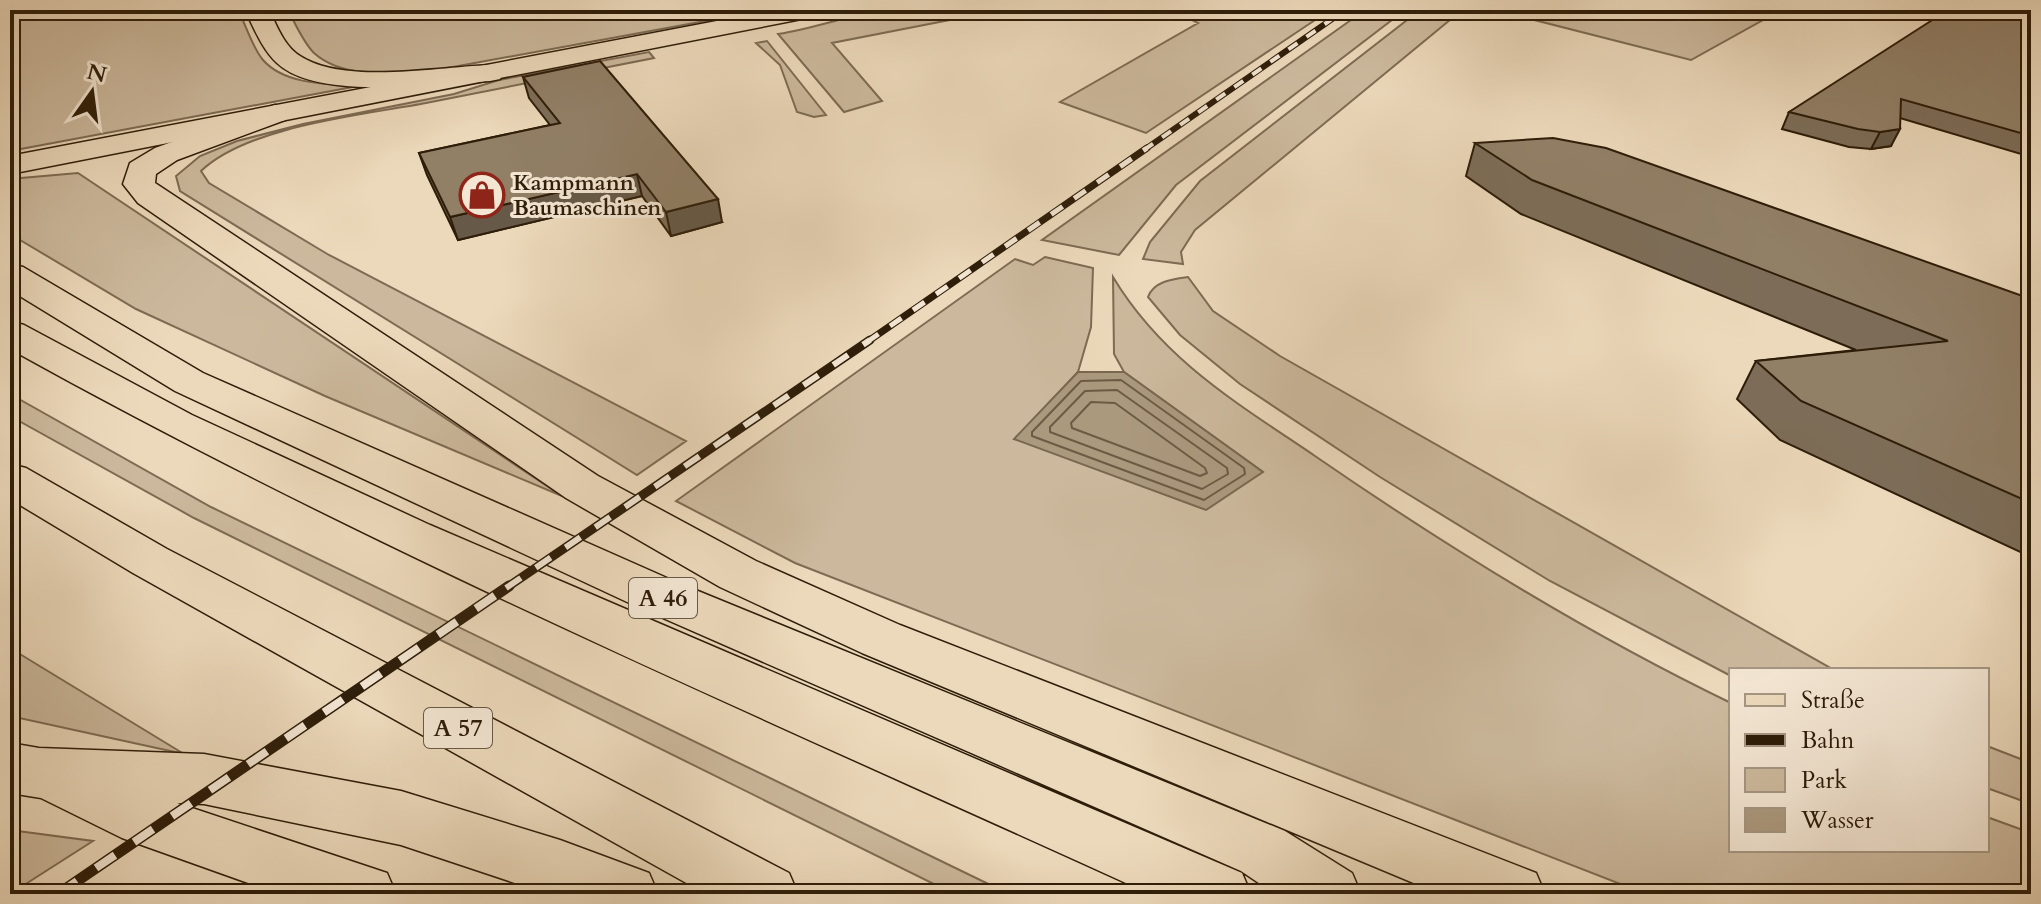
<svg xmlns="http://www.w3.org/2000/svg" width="2041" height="904" viewBox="0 0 2041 904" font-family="Cardo,serif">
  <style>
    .green { fill: #ccb99d; stroke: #7d6b53; stroke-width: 2 }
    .water { fill: #ab997e; stroke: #79674f; stroke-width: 2 }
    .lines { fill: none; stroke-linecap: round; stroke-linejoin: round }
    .shore { stroke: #6c5b44; stroke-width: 2 }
    .primary-casing { stroke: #2e1d09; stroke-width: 3 }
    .motorway-casing { stroke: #2e1d09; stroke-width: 3 }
    .primary { fill: #ecd9bb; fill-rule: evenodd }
    .motorway { fill: #ecd9bb; fill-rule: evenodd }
    .rail-far3-casing { stroke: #2e1d09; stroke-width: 6 }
    .rail-far2-casing { stroke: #2e1d09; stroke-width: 7 }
    .rail-far1-casing { stroke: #2e1d09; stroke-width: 9 }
    .rail-casing { stroke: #2e1d09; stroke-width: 11 }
    .rail-far3 { stroke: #f3e6d3; stroke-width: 4; stroke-dasharray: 11; stroke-linecap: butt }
    .rail-far2 { stroke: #f3e6d3; stroke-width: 5; stroke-dasharray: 14; stroke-linecap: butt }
    .rail-far1 { stroke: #f3e6d3; stroke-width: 6; stroke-dasharray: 18; stroke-linecap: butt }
    .rail { stroke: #f3e6d3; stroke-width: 8; stroke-dasharray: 23; stroke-linecap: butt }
    .wall { fill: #7d6d58; stroke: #2e1d09; stroke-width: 2 }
    .shaded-wall { fill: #665947; stroke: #2e1d09; stroke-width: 2 }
    .building { fill: #917f66; stroke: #2e1d09; stroke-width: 2 }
    .labels { text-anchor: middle; stroke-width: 6; stroke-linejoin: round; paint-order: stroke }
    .far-poi-label { font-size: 22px; font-weight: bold; fill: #2e1d09; stroke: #f3e6d3; text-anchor: start }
    .shield { fill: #f3e6d3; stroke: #695946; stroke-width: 2 }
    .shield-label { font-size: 24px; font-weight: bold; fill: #2e1d09 }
  </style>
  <rect width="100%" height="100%" fill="#ecd9bb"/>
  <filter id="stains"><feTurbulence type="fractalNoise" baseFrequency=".0025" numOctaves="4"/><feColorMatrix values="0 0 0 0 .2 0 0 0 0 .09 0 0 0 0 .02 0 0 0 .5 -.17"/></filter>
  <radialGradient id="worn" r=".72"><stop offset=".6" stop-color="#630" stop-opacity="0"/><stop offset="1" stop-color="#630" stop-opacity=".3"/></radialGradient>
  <path class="green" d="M10 10H238C246 25 252 47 263 60 285 85 328 84 358 86L10 151Z
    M288 10H746L749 13 442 69C402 71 346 82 314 53 303 42 295 23 288 10Z
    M880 10H1001L832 43 882 101 844 112 778 34C814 28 845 17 880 10Z
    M1173 10H1330L1146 133 1060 102 1198 23Z
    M1365 10H1405L1176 185 1119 255 1042 240Z
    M1420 10H1462L1195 230 1181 252 1183 264 1143 259 1150 242 1200 181Z
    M1495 10H1781L1691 60Z
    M767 41 826 115 814 117 797 112 780 65 756 43Z
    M649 52 654 58C578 73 502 88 426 103 363 115 248 126 201 171L209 183 329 255 686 441 637 475 180 191 176 176 200 156 237 141 303 124 454 94 499 80Z
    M78 173 562 496 325 396 136 309 10 234V179Z
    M1045 257 1093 268 1091 327 1078 372 1015 439 1263 472 1124 372 1114 354 1113 277C1163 360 1237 403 1315 456 1447 547 1586 633 1731 703V850H1987V817L2031 833V894H1646L795 563 676 501 1015 259 1033 265Z
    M1188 277 1213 311 1280 356 1834 670H1731V676L1550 581 1380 477 1240 384 1180 335 1148 297C1154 281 1173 279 1188 277Z
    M10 394 211 507 1009 894H954L194 518 10 416Z
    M10 648 184 754 10 716Z
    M1987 746 2031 763V804L1987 788Z
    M10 830 93 841 10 894Z"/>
  <path class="water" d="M1078 372H1124L1263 472 1206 510 1014 439Z"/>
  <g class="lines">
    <path class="shore" d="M1121 380 1244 468 1245 474 1204 500 1032 436V432L1081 381Z
      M1117 390 1227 468 1228 474 1202 489 1050 432V427L1085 391Z
      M1091 402 1115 403 1205 468 1207 473 1200 476 1072 428 1071 423Z"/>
    <g class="primary-casing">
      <path id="primary" d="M774 10H824L820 15 812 17 10 174V156Z"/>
    </g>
    <g class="motorway-casing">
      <path id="motorway" d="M245 10H269C277 26 284 46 300 56 345 85 438 67 490 65L500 67 503 73 500 79 490 81C438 84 317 101 277 63 262 49 254 28 245 10Z
        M275 105 285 108 289 114 285 120 177 160 156 174 155 183 598 476 756 561 900 625 1536 873 1545 894H1440L862 653 720 587 566 498 138 203 123 184 130 163 155 148Z
        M10 264 23 267 203 373 676 582 1285 831 1352 873 1361 894H1275L1241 871 640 608 175 391 10 290Z
        M10 321 24 325 192 415 430 525 1242 873 1251 894H1150C767 719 378 554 10 349Z
        M10 464 26 468 167 549 789 873 798 894H706L133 573 10 499Z
        M10 743 39 748 204 754 401 791 560 840 649 873 658 894H548L401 845 204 804 177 803 387 873 396 894H279L122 838 41 798 10 793Z"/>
    </g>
    <use href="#primary" class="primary"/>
    <use href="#motorway" class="motorway"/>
    <g class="rail-far3-casing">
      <path id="rail-far3" d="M1144 150 1345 10"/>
    </g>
    <g class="rail-far2-casing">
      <path id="rail-far2" d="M867 342 1147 148"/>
    </g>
    <g class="rail-far1-casing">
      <path id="rail-far1" d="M506 588 870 340"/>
    </g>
    <g class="rail-casing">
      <path id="rail" d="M58 894 509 586"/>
    </g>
    <use href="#rail-far3" class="rail-far3"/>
    <use href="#rail-far2" class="rail-far2"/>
    <use href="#rail-far1" class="rail-far1"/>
    <use href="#rail" class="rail"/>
  </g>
  <path class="wall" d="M2031 10V157L1900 118 1891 146 1871 149 1849 147 1782 129 1789 112Z
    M523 77 722 222 671 236 642 196 458 240 427 175 419 153 550 125 529 98Z
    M1475 143 2031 299V557L1780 440 1737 399 1756 361 1856 350 1521 214 1466 176Z"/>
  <path class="shaded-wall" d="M1900 129 1891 146 1871 149 1880 132Z
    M637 174 642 196 458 240 450 217Z
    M718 199 722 222 671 236 666 212Z"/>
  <path class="building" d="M1948 10H2031V136L1901 99 1900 129 1880 132 1858 129 1789 112Z
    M600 61 718 199 666 212 637 174 450 217 419 153 560 123 523 77Z
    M1553 138 1606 148 2031 299V503L1801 401 1756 361 1948 341 1532 180 1475 143Z"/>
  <defs>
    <g id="shop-ring" transform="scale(2.3)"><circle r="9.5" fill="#f3e6d3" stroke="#8f2418" stroke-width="1.5"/><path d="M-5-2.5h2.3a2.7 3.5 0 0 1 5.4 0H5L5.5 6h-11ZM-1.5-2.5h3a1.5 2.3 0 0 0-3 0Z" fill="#8f2418"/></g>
  </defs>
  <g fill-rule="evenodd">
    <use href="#shop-ring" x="482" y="195"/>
  </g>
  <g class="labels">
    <g class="far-poi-label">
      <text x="513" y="190">Kampmann<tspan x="513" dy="25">Baumaschinen</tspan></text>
    </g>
    <g class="shield">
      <rect x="629" y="578" width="68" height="40" rx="6"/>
      <rect x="424" y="708" width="68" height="40" rx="6"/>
    </g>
    <g class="shield-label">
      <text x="663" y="606">A 46</text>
      <text x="458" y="736">A 57</text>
    </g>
  </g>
  <rect width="2041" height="904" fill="none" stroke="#ecd9bb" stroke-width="40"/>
  <rect x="12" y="12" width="2017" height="880" fill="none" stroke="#2e1d09" stroke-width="4"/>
  <rect x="20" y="20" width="2001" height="864" fill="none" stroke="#2e1d09" stroke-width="2"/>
  <rect x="1729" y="668" width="260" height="184" fill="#f3e6d3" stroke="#a49682" stroke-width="2"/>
  <rect x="1745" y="694" width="40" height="12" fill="#ecd9bb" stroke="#a49682" stroke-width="2"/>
  <text x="1801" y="708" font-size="24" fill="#2e1d09">Straße</text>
  <rect x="1745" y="734" width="40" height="12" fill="#2e1d09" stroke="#a49682" stroke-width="2"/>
  <text x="1801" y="748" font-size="24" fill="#2e1d09">Bahn</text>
  <rect x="1745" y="768" width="40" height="24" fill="#ccb99d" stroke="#a49682" stroke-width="2"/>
  <text x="1801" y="788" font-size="24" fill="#2e1d09">Park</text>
  <rect x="1745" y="808" width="40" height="24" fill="#ab997e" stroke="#a49682" stroke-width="2"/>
  <text x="1801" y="828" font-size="24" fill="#2e1d09">Wasser</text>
  <g transform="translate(92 92) rotate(14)" stroke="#f3e6d3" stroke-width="6" paint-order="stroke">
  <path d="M0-6L14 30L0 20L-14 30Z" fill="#2e1d09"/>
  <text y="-12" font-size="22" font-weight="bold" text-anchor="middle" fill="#2e1d09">N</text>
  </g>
  <rect width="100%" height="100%" filter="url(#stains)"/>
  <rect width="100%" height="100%" fill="url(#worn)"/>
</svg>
